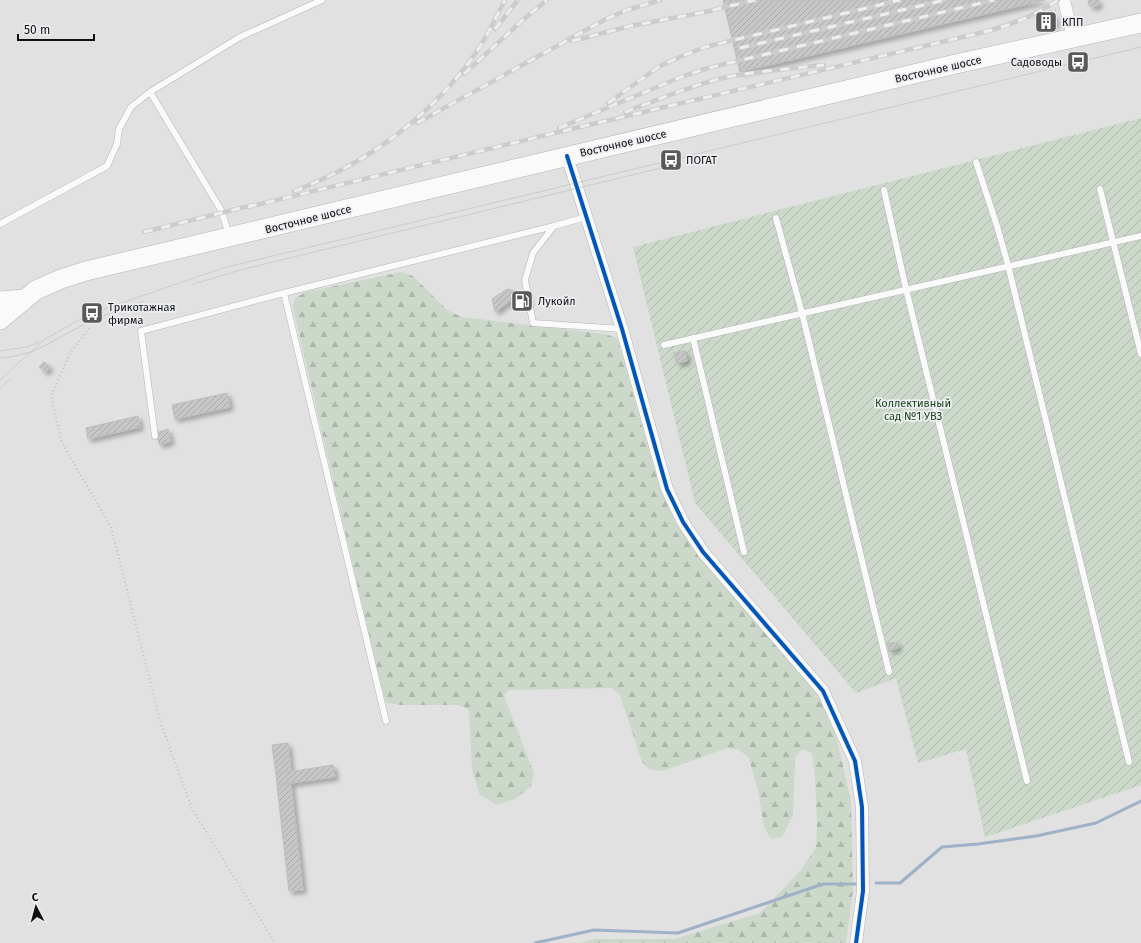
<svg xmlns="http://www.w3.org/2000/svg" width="1141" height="943" viewBox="0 0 1141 943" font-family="'Fira Sans',sans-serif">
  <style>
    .forest { fill: url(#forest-firs) }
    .garden { fill: url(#garden-furrows) }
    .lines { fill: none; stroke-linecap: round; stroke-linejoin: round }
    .stream { stroke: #9fb1c6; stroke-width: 3 }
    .building { fill: url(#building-hatch); stroke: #bebdbd; filter: url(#shadow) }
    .lane-casing { stroke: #b5b5b6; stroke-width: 7 }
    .street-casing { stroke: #b5b5b6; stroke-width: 13 }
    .secondary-casing { stroke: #b5b5b6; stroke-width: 18 }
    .primary-casing { stroke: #b5b5b6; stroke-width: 20 }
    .path { stroke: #c1c1c1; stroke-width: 2; stroke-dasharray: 1 3; stroke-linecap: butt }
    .lane { stroke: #fafafb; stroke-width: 6 }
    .street { stroke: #fafafb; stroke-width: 12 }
    .secondary { stroke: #fafafb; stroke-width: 17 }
    .primary { stroke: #fafafb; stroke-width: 19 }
    .tram { stroke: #cccccd; stroke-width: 1 }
    .rail-casing { stroke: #cccccd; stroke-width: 4.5 }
    .rail { stroke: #edeef1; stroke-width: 3; stroke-dasharray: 9; stroke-linecap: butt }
    .cycleway-casing { stroke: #edeef1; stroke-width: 6 }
    .cycleway { stroke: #0057b8; stroke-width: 4 }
    .labels { text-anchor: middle; stroke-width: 3.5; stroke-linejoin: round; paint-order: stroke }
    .poi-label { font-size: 11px; fill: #0f1010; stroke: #edeef1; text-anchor: start }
    .street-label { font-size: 11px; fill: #0f1010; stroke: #edeef1 }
    .park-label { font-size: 11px; fill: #1e461c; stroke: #edeef1 }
  </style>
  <defs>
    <pattern id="forest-firs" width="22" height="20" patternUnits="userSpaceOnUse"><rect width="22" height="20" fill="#cbd8ca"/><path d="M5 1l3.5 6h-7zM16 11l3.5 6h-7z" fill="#adb8ac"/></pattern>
    <pattern id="garden-furrows" width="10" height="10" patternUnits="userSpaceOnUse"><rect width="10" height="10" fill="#cbd8ca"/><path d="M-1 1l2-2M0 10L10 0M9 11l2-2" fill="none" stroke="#adb8ac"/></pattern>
    <pattern id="building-hatch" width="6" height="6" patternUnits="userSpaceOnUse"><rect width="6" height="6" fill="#c8c7c7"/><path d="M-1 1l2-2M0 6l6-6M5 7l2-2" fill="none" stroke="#abaaaa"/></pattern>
    <filter id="shadow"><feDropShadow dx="3.5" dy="3.5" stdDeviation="2" flood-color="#0004"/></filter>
  </defs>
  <rect width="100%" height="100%" fill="#e1e1e2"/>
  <path class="forest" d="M401 272 413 276 447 310 462 317 605 334 617 338 660 489 675 521 698 554 818 695 836 736 851 801 853 890 846 943H580L595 939H674L760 913 801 870 816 847 817 824 815 777 812 753 802 749 795 758 793 815 782 837 771 839 764 827 759 795 749 758 740 750 727 748 663 771 650 770 642 762 620 695 612 688 509 690 504 696 534 773 531 786 515 799 497 805 480 795 472 770 469 710 459 705H400L387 703 383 694 293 308 295 298 306 292Z"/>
  <path class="garden" d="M1141 118V785L985 837 966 749 918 763 896 678 856 693 695 503 633 247Z"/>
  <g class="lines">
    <path class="stream" d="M876 883H900L942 847 978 844 1036 836 1096 823 1141 801
      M535 943 594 930 678 933 823 884H857"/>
  </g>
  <path class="building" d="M723 0H1045L740 72Z
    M1088 0H1099V3L1097 6 1092 7 1089 5Z
    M1054 15 1056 24 1038 27 1036 20 1043 19V17Z
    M507 289 525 293 528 305 510 301 495 312 492 299Z
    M685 351 687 361 677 363 674 353Z
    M44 362 50 367 46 372 39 367Z
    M227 393 230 407 175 419 172 405Z
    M138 416 140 427 88 439 86 428Z
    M168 429 171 441 160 445 156 433Z
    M897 642 898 648 889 650 887 644Z
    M288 743 291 771 276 774 272 745Z
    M333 765 335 777 277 785 276 774Z
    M291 784 303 890 289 891 277 785Z"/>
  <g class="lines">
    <g class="lane-casing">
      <path id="lane" d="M150 92 240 37 322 0
        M976 162 997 226 1008 265 1129 762
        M1100 189 1141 354
        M884 190 906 289 1027 781
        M586 217 554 226 533 253 525 280 533 323 622 329
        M776 218 802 313 889 672
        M0 224 107 166 117 144 119 129 131 107 150 92 221 210 229 234
        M284 293 386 721
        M693 338 744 552
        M664 345 1141 236
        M155 436 141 331 284 293 554 226"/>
    </g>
    <g class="street-casing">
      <path id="street" d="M1064 0 1073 38
        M567 156 622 329 667 489 683 522 703 552 823 691 855 761 862 807 863 891 856 943"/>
    </g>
    <g class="secondary-casing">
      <path id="secondary" d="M0 300 25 298"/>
    </g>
    <g class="primary-casing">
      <path id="primary" d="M0 320 36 290 61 279 86 271 960 63 1141 23"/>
    </g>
    <path class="path" d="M1048 16 1047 12 1056 10
      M89 328 70 353 51 396 62 443 111 527 161 724 192 809 275 943"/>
    <use href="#lane" class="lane"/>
    <use href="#street" class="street"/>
    <use href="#secondary" class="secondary"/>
    <use href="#primary" class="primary"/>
    <path class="tram" d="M193 284 244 269 661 168
      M0 351 26 347 39 342
      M0 358 11 357 31 352 48 344 90 321 144 301
      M0 380 45 339 92 313 223 268 1141 47
      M0 389 11 378"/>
    <g class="rail-casing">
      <path id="rail" d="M495 29 518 0
        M572 41 630 26 705 12 755 0
        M740 48 945 0
        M464 74 525 18 547 0
        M608 103 660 66 682 56 705 47 900 0
        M625 112C657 100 690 86 723 78 756 71 790 69 824 65
        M417 123 604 20 627 10 660 0
        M559 128 681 77 708 68 994 0
        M294 191C367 164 433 115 477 51 488 35 496 17 505 0
        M248 207 563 131 984 32C1011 25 1035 16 1058 0
        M144 232 253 205"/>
    </g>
    <use href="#rail" class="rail"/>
    <g class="cycleway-casing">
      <path id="cycleway" d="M567 156 622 329 667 489 683 522 703 552 823 691 855 761 862 807 863 891 856 943"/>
    </g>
    <use href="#cycleway" class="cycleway"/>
  </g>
  <defs>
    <g id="building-square" transform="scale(1.15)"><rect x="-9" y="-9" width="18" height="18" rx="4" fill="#58595a" stroke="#edeef1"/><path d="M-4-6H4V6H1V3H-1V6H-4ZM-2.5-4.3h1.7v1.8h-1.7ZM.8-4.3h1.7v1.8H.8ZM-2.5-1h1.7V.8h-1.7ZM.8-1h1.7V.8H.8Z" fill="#fff"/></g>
    <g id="bus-square" transform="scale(1.15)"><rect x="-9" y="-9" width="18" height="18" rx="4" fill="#58595a" stroke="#edeef1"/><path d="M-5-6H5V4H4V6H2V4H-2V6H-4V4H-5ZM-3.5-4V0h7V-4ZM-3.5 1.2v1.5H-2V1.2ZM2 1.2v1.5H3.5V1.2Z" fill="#fff"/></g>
    <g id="fuel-square" transform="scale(1.15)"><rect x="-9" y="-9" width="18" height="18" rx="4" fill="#58595a" stroke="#edeef1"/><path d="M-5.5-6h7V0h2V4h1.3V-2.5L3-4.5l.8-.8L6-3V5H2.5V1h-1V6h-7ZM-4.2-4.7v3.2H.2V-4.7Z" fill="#fff"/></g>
  </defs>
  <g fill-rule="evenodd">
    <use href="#building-square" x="1046" y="22"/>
    <use href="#bus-square" x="1078" y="62"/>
    <use href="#bus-square" x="671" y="160"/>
    <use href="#fuel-square" x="522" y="301"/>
    <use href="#bus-square" x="92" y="313"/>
  </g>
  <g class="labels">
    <g class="poi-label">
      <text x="1062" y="26">КПП</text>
      <text x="1062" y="66" text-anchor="end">Садоводы</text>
      <text x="686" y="164">ПОГАТ</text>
      <text x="538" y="305">Лукойл</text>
      <text x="108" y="311">Трикотажная<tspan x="108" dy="13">фирма</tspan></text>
    </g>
    <g class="street-label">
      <text transform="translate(938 69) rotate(-13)" y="4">Восточное шоссе</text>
      <text transform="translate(623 143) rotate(-13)" y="4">Восточное шоссе</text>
      <text transform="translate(308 219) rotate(-14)" y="4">Восточное шоссе</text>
    </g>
    <g class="park-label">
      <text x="913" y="407">Коллективный<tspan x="913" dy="13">сад №1 УВЗ</tspan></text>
    </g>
  </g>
  <g transform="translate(36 907) rotate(354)" stroke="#edeef1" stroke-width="3" paint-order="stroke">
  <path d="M0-3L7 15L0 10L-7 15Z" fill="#0f1010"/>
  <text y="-6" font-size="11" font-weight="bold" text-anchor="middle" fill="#0f1010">С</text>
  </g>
  <path d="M18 34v6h76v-6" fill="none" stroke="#0f1010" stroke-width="2"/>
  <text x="24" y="34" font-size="12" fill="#0f1010" stroke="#edeef1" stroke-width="3" paint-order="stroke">50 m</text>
</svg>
